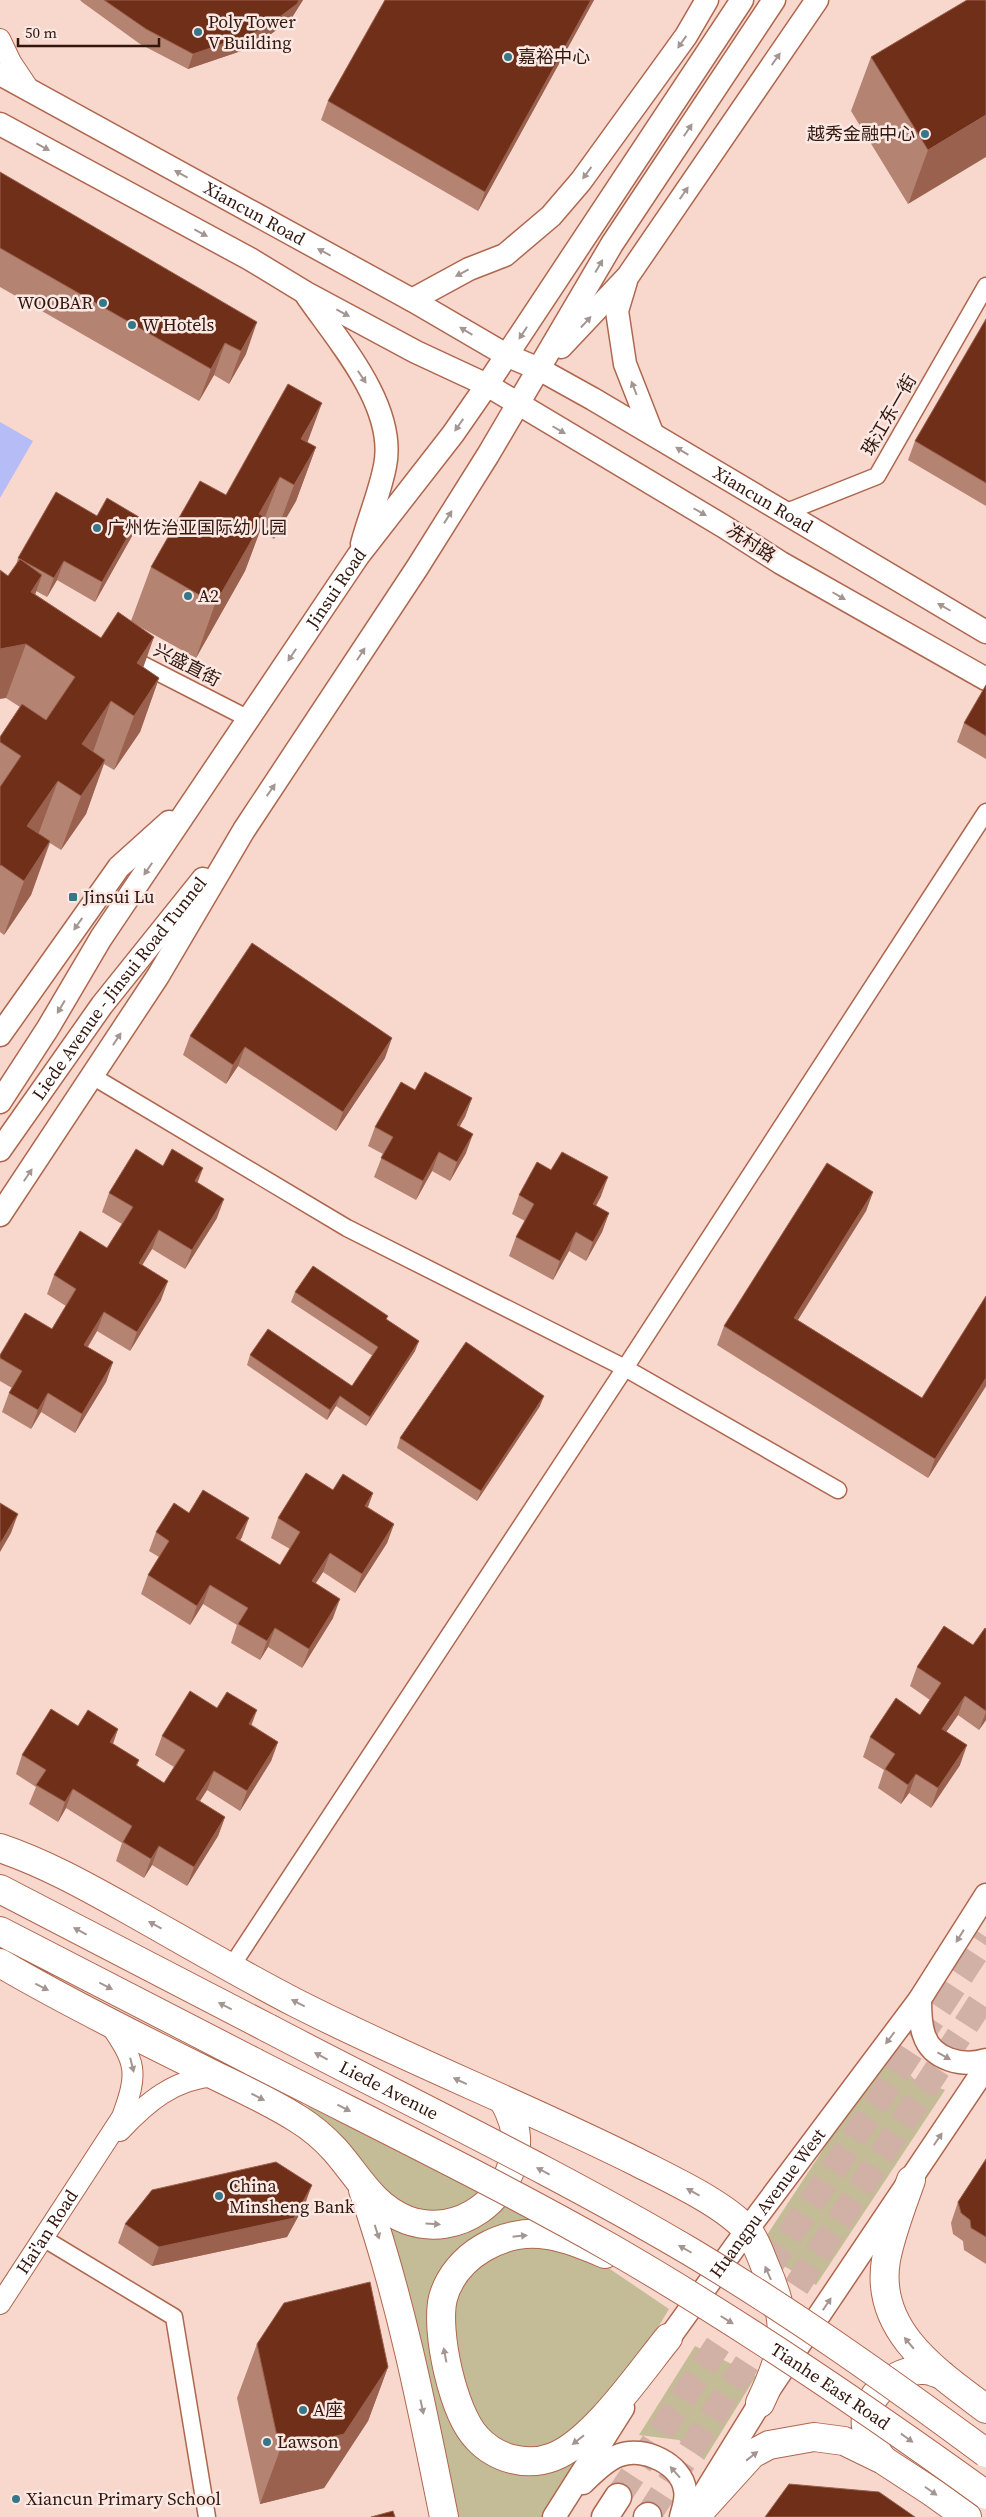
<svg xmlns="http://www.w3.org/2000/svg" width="986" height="2517" viewBox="0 0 986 2517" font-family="'Source Serif 4','Noto Sans SC',serif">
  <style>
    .green { fill: #c3bc97 }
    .water { fill: #b5bcf6 }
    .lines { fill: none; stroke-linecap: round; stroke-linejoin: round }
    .primary-tunnel { stroke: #d1b0a6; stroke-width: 26; stroke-dasharray: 26 13; stroke-linecap: butt }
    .minor-casing { stroke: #ae674f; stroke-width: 19 }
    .tertiary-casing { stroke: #ae674f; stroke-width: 22 }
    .secondary-casing { stroke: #ae674f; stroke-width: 25 }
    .primary-casing { stroke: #ae674f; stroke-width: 29 }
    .trunk-casing { stroke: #ae674f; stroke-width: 30 }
    .minor { stroke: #fff; stroke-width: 16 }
    .tertiary { stroke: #fff; stroke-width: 20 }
    .secondary { stroke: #fff; stroke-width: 22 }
    .primary { stroke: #fff; stroke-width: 26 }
    .trunk { stroke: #fff; stroke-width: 28 }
    .trunk-bridge-casing { stroke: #ae674f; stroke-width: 30; stroke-linecap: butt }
    .trunk-bridge { stroke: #fff; stroke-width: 28 }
    .wall { fill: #b48372 }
    .shaded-wall { fill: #99614e }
    .building { fill: #702f18; stroke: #99614e }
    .oneway { fill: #a39692 }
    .poi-dot { fill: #357689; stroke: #f9e8e3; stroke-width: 2 }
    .labels { text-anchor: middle; stroke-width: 5; stroke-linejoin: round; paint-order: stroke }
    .poi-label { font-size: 18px; fill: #33160c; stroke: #f9e8e3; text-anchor: start }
    .street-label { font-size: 18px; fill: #33160c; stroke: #f9e8e3 }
  </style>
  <rect width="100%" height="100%" fill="#f8d7cc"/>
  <path class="green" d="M888 2051 914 2079 945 2090 816 2285 757 2250Z
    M291 2089 539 2221 669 2309 544 2517H455L345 2146Z
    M695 2346 756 2376 704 2460 679 2440 639 2435Z"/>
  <path class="water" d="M0 422 33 441 0 498Z"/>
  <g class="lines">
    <path class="primary-tunnel" d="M618 2497 986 1937
      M648 2516 986 1994"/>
    <g class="minor-casing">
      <path id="minor" d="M784 513 877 476 986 286
        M124 655 249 719
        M92 1076 347 1228 625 1368 838 1490
        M231 1967 625 1368 986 812
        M43 2238 174 2317 207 2517"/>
    </g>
    <g class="tertiary-casing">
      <g id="tertiary">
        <path d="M0 39 11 62 31 92"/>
        <path d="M120 2131C147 2102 174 2079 215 2076"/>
        <path id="s1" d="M0 2304 122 2117C139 2071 136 2063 109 2023"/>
      </g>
    </g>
    <g class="secondary-casing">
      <g id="secondary">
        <path id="s2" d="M0 74 412 300 508 356 539 369 593 399 986 632"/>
        <path d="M0 124 250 259 306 293 416 352 487 385 723 526 781 563 986 679"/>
        <path d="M626 281 617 311 625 364 652 433"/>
        <path d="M307 296C339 342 397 407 385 466 380 492 369 518 362 544"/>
        <path d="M412 300 469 269 505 255 551 216 581 181 686 36 707 0"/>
        <path d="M561 347 628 276 817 0"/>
        <path d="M0 1035 119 867 169 822"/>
        <path id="s3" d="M0 1102 48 1028 101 938 358 556 453 434 487 385 742 0"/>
        <path id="s4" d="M0 1150 102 1005 203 879"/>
        <path d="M0 1215 158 976 244 830 417 568 488 455 612 244 774 0"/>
        <path d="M920 1999C920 2011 920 2024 924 2035 932 2060 963 2067 986 2060"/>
        <path id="s5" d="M659 2352 747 2230 920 1999 986 1895"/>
        <path d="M583 2483C593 2473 607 2459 620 2455 643 2446 682 2464 685 2490 687 2499 683 2509 681 2517"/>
        <path d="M702 2497 760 2403 986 2067"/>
        <path d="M554 2517 623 2408"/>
      </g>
    </g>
    <g class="primary-casing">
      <path id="primary" d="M605 2517 618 2497
        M647 2517 648 2516"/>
    </g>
    <g class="trunk-casing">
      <path id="trunk" d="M0 1848C44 1863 84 1885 125 1908 182 1940 238 1973 296 2003 408 2060 525 2106 637 2162 668 2178 723 2203 746 2229 755 2238 760 2254 765 2266 790 2323 786 2348 760 2403
        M0 1889 268 2028
        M0 1931 254 2062
        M0 1963C65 2001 133 2035 200 2068 233 2085 267 2099 298 2119 311 2127 324 2138 335 2150 358 2176 373 2207 407 2220 459 2239 513 2198 516 2144 517 2129 511 2114 504 2101
        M911 2180C902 2206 891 2233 886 2260 874 2331 937 2372 986 2409
        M363 2190C400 2296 422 2407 444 2517
        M605 2254C586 2246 567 2238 547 2235 504 2228 455 2255 443 2298 435 2331 453 2413 477 2438 496 2459 527 2467 553 2457 593 2442 641 2371 668 2338
        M883 2460C875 2449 868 2440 866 2426 862 2398 896 2368 924 2370 930 2370 936 2373 942 2375
        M695 2517 752 2454 769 2445 814 2437 844 2441 883 2460 932 2492 967 2517"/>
    </g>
    <use href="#minor" class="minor"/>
    <use href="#tertiary" class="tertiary"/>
    <use href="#secondary" class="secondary"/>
    <use href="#primary" class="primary"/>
    <use href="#trunk" class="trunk"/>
    <g class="trunk-bridge-casing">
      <g id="trunk-bridge">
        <path id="s6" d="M268 2028C409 2102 554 2171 691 2252 793 2313 890 2382 986 2453"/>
        <path id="s7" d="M254 2062C373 2123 495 2182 611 2248 741 2323 864 2407 986 2495"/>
      </g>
    </g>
    <use href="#trunk-bridge" class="trunk-bridge"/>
  </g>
  <path class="wall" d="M80 0H303L291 19 263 40 244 50 188 69 140 44 82 2Z
    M385 0H594L478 211 321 120 328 101Z
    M986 0 908 204 851 111 871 57Z
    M0 172 246 354 229 384 214 375 199 401 0 287Z
    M986 319V506L908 460 915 441Z
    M307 442 316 447 296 501 274 539 260 531 245 571 196 658 133 623 143 667 159 678 140 732 114 770 104 764 86 814 61 850 50 843 31 895 4 935 0 932V737L20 707 6 698 16 565 18 558 132 536 95 602 57 580 47 597 36 591 35 594 101 638 131 621 151 567 226 495Z
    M986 685V759L957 742 964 723Z
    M190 1036 385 1058 336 1131 238 1066 226 1084 183 1055Z
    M415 1090 472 1098 465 1117 459 1126 466 1153 450 1181 432 1171 416 1200 374 1177 383 1154 368 1146 375 1127Z
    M163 1166 197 1183 217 1218 185 1269 152 1249 142 1265 161 1300 130 1351 97 1331 88 1347 113 1362 106 1382 75 1433 41 1412 31 1429 2 1412 9 1393 12 1388 0 1381V1355L52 1329 66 1306 47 1294 54 1275 107 1248 122 1224 102 1212 109 1193Z
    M873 1192 866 1211 798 1320 922 1398 986 1386 928 1478 717 1345 724 1326Z
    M519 1195 601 1196 596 1206 609 1213 602 1232 586 1261 569 1251 553 1280 509 1256 516 1237 525 1221 512 1214Z
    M295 1292 387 1320 415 1351 366 1426 336 1406 327 1420 247 1365 250 1355 352 1386 373 1356 291 1302Z
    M540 1406 477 1501 397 1448 400 1438Z
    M333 1490 373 1493 368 1507 394 1524 387 1543 355 1593 323 1572 315 1584 333 1618 302 1668 268 1647 260 1660 231 1643 237 1625 203 1604 190 1625 141 1594 148 1575 159 1557 149 1551 156 1532 189 1513 242 1537 240 1540 280 1565 290 1549 271 1538 278 1518Z
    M986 1629V1720L979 1730 958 1715 946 1732 960 1765 931 1808 909 1793 901 1804 878 1788 884 1770 863 1757 870 1737 920 1715 930 1700 910 1686 917 1667 973 1645Z
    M217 1708 252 1725 278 1742 271 1761 240 1811 207 1790 200 1801 225 1817 218 1836 187 1886 152 1865 144 1878 116 1861 122 1843 66 1808 58 1822 29 1804 36 1787 16 1774 22 1755 78 1726 118 1729 113 1744 139 1760 137 1766 164 1783 174 1767 155 1755 162 1736Z
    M986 2159V2264L964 2250 963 2241 953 2234 951 2223 958 2202Z
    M305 2204 287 2237 152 2266 118 2243 125 2224Z
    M257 2344 388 2367 368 2421 324 2488 260 2504 237 2398Z"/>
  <path class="shaded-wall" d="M299 0H303L291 19 263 40 244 50 188 69 193 54Z
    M591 0H594L478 211 485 192Z
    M986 115V157L908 204 928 150Z
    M257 322 246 354 229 384 241 351Z
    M225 343 214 375 199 401 211 369Z
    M322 403 302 457 301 439Z
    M316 447 296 501 274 539 294 485Z
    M280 477 245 571 196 658 215 604 259 514Z
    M139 517 132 536 95 602 102 582Z
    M64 561 57 580 47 597 54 578Z
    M42 575 23 629 31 592Z
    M154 637 135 691 137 663Z
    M26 644 6 698 0 699V649Z
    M159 678 140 732 114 770 134 716Z
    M111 701 92 755 82 744Z
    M105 760 86 814 61 850 81 796Z
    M58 781 38 835 27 826Z
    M50 841 31 895 4 935 24 881Z
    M392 1038 385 1058 336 1131 343 1112Z
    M245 1047 238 1066 226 1084 233 1065Z
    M472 1098 465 1117 450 1144 457 1125Z
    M473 1134 466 1153 450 1181 457 1162Z
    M439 1152 432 1171 416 1200 423 1181Z
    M203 1168 196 1187 195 1181Z
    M608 1177 601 1196 586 1223 593 1204Z
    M873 1192 866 1211 787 1337 794 1318Z
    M224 1199 217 1218 185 1269 192 1250Z
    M609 1213 602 1232 586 1261 593 1242Z
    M159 1230 152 1249 132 1282 139 1263Z
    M576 1232 569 1251 553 1280 560 1261Z
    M168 1281 161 1300 130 1351 137 1332Z
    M104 1312 97 1331 77 1364 84 1345Z
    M419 1341 415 1351 366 1426 370 1417Z
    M113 1362 106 1382 75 1433 82 1414Z
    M986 1378V1386L928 1478 935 1459Z
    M48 1393 41 1412 31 1429 38 1410Z
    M340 1396 336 1406 327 1420 330 1410Z
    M544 1396 540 1406 477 1501 481 1491Z
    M373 1493 366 1512 365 1506Z
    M18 1514 11 1533 0 1552V1544Z
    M249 1518 242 1537 229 1557 236 1538Z
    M394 1524 387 1543 355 1593 362 1574Z
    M330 1553 323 1572 305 1600 312 1581Z
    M210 1585 203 1604 190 1625 197 1606Z
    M340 1599 333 1618 302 1668 309 1649Z
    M275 1628 268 1647 260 1660 267 1641Z
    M965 1696 958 1715 935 1748 942 1729Z
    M257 1710 250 1729 249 1724Z
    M986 1712V1720L979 1730Z
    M118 1729 111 1748 110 1742Z
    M278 1742 271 1761 240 1811 247 1791Z
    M967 1745 960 1765 931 1808 938 1788Z
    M214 1771 207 1790 189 1818 196 1799Z
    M916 1774 909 1793 901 1804 908 1785Z
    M73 1789 66 1808 58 1822 65 1802Z
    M225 1817 218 1836 187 1886 194 1867Z
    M159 1846 152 1865 144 1878 151 1859Z
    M312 2185 305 2204 287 2237 152 2266 159 2247Z
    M388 2367 368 2421 324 2488 260 2504 280 2450Z"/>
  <path class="building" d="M104 0H299L297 4 269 25 249 35 193 54 146 29Z
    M385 0H591L485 192 328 101Z
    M967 0H986V115L928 150 871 57Z
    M0 172 257 322 241 351 225 343 211 369 0 248Z
    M986 319V483L915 441Z
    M288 384 322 403 301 439 316 447 294 485 280 477 259 514 265 517 215 604 151 567 200 481 226 495Z
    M56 492 97 516 107 498 139 517 102 582 64 561 54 578 18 558Z
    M20 559 42 575 31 592 101 638 118 612 154 637 137 663 159 678 134 716 111 701 82 744 105 760 81 796 58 781 27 826 50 841 24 881 1 865 0 866V787L21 756 0 742V737L22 704 46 720 75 677 26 644 0 649V570L8 576Z
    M986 685V736L964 723Z
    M252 943 392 1038 343 1112 245 1047 233 1065 190 1036Z
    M425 1072 472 1098 457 1125 473 1134 457 1162 439 1152 423 1181 381 1158 393 1137 375 1127 401 1082 415 1090Z
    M136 1149 163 1166 172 1149 203 1168 195 1181 224 1199 192 1250 159 1230 139 1263 168 1281 137 1332 104 1312 84 1345 113 1362 82 1414 48 1393 38 1410 9 1393 22 1371 0 1358V1355L25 1313 52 1329 76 1289 54 1275 80 1231 107 1248 133 1207 109 1193Z
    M562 1152 608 1177 593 1204 609 1213 593 1242 576 1232 560 1261 516 1237 534 1204 519 1195 537 1162 551 1170Z
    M827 1163 873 1192 794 1318 922 1398 986 1296V1378L935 1459 724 1326Z
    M313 1266 388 1316 386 1319 419 1341 370 1417 340 1396 330 1410 250 1355 268 1329 352 1386 378 1347 295 1292Z
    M466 1342 544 1396 481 1491 400 1438Z
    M306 1473 333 1490 343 1474 373 1493 365 1506 394 1524 362 1574 330 1553 312 1581 340 1599 309 1649 275 1628 267 1641 238 1624 248 1608 210 1585 197 1606 148 1575 169 1541 156 1532 174 1503 189 1513 203 1490 249 1518 236 1538 280 1565 300 1532 278 1518Z
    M0 1503 18 1514 0 1544Z
    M944 1626 973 1645 985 1628 986 1629V1711L965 1696 942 1729 967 1745 938 1788 916 1774 908 1785 885 1769 895 1754 870 1737 896 1698 920 1715 941 1683 917 1667Z
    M190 1691 217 1708 227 1692 257 1710 249 1724 278 1742 247 1791 214 1771 196 1799 225 1817 194 1867 159 1846 151 1859 123 1842 132 1826 73 1789 65 1802 36 1785 46 1770 22 1755 51 1709 78 1726 88 1710 118 1729 110 1742 139 1760 136 1765 164 1783 185 1750 162 1736Z
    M986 2159V2237L971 2228 970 2220 961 2213 958 2202Z
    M276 2162 312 2185 294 2218 159 2247 125 2224 152 2190Z
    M370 2282 388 2367 344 2434 280 2450 257 2344 284 2303Z
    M789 2484 879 2492 915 2517H765Z
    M393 2511 395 2517H371Z"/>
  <defs><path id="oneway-solid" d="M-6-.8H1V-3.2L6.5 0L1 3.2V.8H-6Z" transform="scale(1.25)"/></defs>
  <g class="oneway">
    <use href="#oneway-solid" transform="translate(682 42) rotate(125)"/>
    <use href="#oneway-solid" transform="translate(776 59) rotate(-55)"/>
    <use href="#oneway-solid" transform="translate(688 130) rotate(-56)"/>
    <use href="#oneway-solid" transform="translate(43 147) rotate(28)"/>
    <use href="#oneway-solid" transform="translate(587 173) rotate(126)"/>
    <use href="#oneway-solid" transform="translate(181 174) rotate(-151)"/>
    <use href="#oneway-solid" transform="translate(684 193) rotate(-55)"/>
    <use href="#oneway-solid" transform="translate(201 233) rotate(28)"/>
    <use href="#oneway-solid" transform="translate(324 252) rotate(-152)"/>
    <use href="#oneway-solid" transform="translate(599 266) rotate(-60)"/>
    <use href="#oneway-solid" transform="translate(462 273) rotate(152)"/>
    <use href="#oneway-solid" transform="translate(343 313) rotate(28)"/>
    <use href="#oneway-solid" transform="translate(586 322) rotate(-47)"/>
    <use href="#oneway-solid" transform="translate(466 331) rotate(-149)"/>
    <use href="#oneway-solid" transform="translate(523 333) rotate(123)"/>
    <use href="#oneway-solid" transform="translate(362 377) rotate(56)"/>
    <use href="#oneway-solid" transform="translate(634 388) rotate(-111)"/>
    <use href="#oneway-solid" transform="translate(459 425) rotate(125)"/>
    <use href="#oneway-solid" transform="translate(559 430) rotate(30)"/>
    <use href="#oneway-solid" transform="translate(682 451) rotate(-149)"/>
    <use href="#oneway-solid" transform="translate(700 512) rotate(30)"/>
    <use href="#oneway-solid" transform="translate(448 517) rotate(-58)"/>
    <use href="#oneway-solid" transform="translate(839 596) rotate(30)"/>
    <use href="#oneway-solid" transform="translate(944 607) rotate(-150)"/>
    <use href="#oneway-solid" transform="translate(361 654) rotate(-57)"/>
    <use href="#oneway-solid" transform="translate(292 655) rotate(124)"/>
    <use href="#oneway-solid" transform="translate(271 790) rotate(-55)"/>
    <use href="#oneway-solid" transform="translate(148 869) rotate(124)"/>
    <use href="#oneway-solid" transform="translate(78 924) rotate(125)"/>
    <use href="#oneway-solid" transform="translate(61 1007) rotate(121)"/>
    <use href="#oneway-solid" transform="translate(117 1039) rotate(-57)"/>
    <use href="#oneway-solid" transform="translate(28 1175) rotate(-56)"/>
    <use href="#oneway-solid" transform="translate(155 1925) rotate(-151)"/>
    <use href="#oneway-solid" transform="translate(80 1931) rotate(-152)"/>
    <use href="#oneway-solid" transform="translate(960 1936) rotate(122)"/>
    <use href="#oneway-solid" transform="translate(106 1986) rotate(27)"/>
    <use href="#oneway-solid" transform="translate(42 1987) rotate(27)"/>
    <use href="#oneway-solid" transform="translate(298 2003) rotate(-153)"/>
    <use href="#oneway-solid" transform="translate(225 2006) rotate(-153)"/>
    <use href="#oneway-solid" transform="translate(890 2038) rotate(127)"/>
    <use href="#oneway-solid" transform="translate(321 2056) rotate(-152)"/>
    <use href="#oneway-solid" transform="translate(944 2056) rotate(29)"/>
    <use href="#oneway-solid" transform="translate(132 2065) rotate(76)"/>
    <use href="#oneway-solid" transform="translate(460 2081) rotate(-155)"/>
    <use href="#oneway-solid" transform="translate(258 2097) rotate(27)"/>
    <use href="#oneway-solid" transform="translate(344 2108) rotate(27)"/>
    <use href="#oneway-solid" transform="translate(938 2139) rotate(-56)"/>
    <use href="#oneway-solid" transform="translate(543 2171) rotate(-152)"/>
    <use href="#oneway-solid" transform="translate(693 2192) rotate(-151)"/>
    <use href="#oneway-solid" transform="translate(433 2224) rotate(3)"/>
    <use href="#oneway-solid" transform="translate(377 2232) rotate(72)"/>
    <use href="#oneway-solid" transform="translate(520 2236) rotate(-6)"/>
    <use href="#oneway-solid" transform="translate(685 2249) rotate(-150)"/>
    <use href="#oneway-solid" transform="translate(768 2273) rotate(-114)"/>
    <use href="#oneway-solid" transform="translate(827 2304) rotate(-56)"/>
    <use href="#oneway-solid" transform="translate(727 2320) rotate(32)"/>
    <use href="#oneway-solid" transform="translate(909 2343) rotate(-130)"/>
    <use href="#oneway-solid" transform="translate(445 2355) rotate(-101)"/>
    <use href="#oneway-solid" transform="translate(422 2407) rotate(78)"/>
    <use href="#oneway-solid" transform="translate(907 2438) rotate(36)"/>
    <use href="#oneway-solid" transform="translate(578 2440) rotate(142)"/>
    <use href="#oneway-solid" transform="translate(752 2456) rotate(-38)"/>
    <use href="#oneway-solid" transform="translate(675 2472) rotate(-132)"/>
    <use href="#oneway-solid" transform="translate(931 2491) rotate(35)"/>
  </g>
  <g class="poi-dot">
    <circle cx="198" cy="32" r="5"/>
    <circle cx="508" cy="57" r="5"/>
    <circle cx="925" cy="134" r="5"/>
    <circle cx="103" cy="303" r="5"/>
    <circle cx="132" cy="325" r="5"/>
    <circle cx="97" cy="528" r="5"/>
    <circle cx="188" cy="596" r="5"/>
    <rect x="68" y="892" width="10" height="10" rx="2.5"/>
    <circle cx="219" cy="2196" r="5"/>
    <circle cx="303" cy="2410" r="5"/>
    <circle cx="267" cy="2442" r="5"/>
    <circle cx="16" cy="2499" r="5"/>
  </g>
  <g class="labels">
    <g class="poi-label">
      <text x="208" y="28">Poly Tower<tspan x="208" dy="21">V Building</tspan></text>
      <text x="518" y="63">嘉裕中心</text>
      <text x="915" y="140" text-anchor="end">越秀金融中心</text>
      <text x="93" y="309" text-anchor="end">WOOBAR</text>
      <text x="142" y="331">W Hotels</text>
      <text x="107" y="534">广州佐治亚国际幼儿园</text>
      <text x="198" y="602">A2</text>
      <text x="83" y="903">Jinsui Lu</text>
      <text x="229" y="2192">China<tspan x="229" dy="21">Minsheng Bank</tspan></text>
      <text x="313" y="2416">A座</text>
      <text x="277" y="2448">Lawson</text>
      <text x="26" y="2505">Xiancun Primary School</text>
    </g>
    <g class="street-label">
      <text dy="6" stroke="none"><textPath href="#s2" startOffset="290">Xiancun Road</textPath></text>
      <text transform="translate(889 415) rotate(-60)" y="6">珠江东一街</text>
      <text dy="6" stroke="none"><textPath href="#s2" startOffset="874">Xiancun Road</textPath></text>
      <text transform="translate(751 543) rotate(33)" y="6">冼村路</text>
      <text dy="6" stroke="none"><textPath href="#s3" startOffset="614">Jinsui Road</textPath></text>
      <text transform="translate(187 665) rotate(27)" y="6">兴盛直街</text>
      <text dy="6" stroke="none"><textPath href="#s4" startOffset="201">Liede Avenue - Jinsui Road Tunnel</textPath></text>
      <text dy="6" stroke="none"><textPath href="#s6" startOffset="136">Liede Avenue</textPath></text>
      <text dy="6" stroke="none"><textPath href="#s5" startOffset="184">Huangpu Avenue West</textPath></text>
      <text dy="6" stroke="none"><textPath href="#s1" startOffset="86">Hai'an Road</textPath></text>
      <text dy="6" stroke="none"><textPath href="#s7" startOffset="662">Tianhe East Road</textPath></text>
    </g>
  </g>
  <path d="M18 38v8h141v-8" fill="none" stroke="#33160c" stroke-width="2.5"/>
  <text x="25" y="38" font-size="15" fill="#33160c" stroke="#f9e8e3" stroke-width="4" paint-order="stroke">50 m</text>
</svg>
